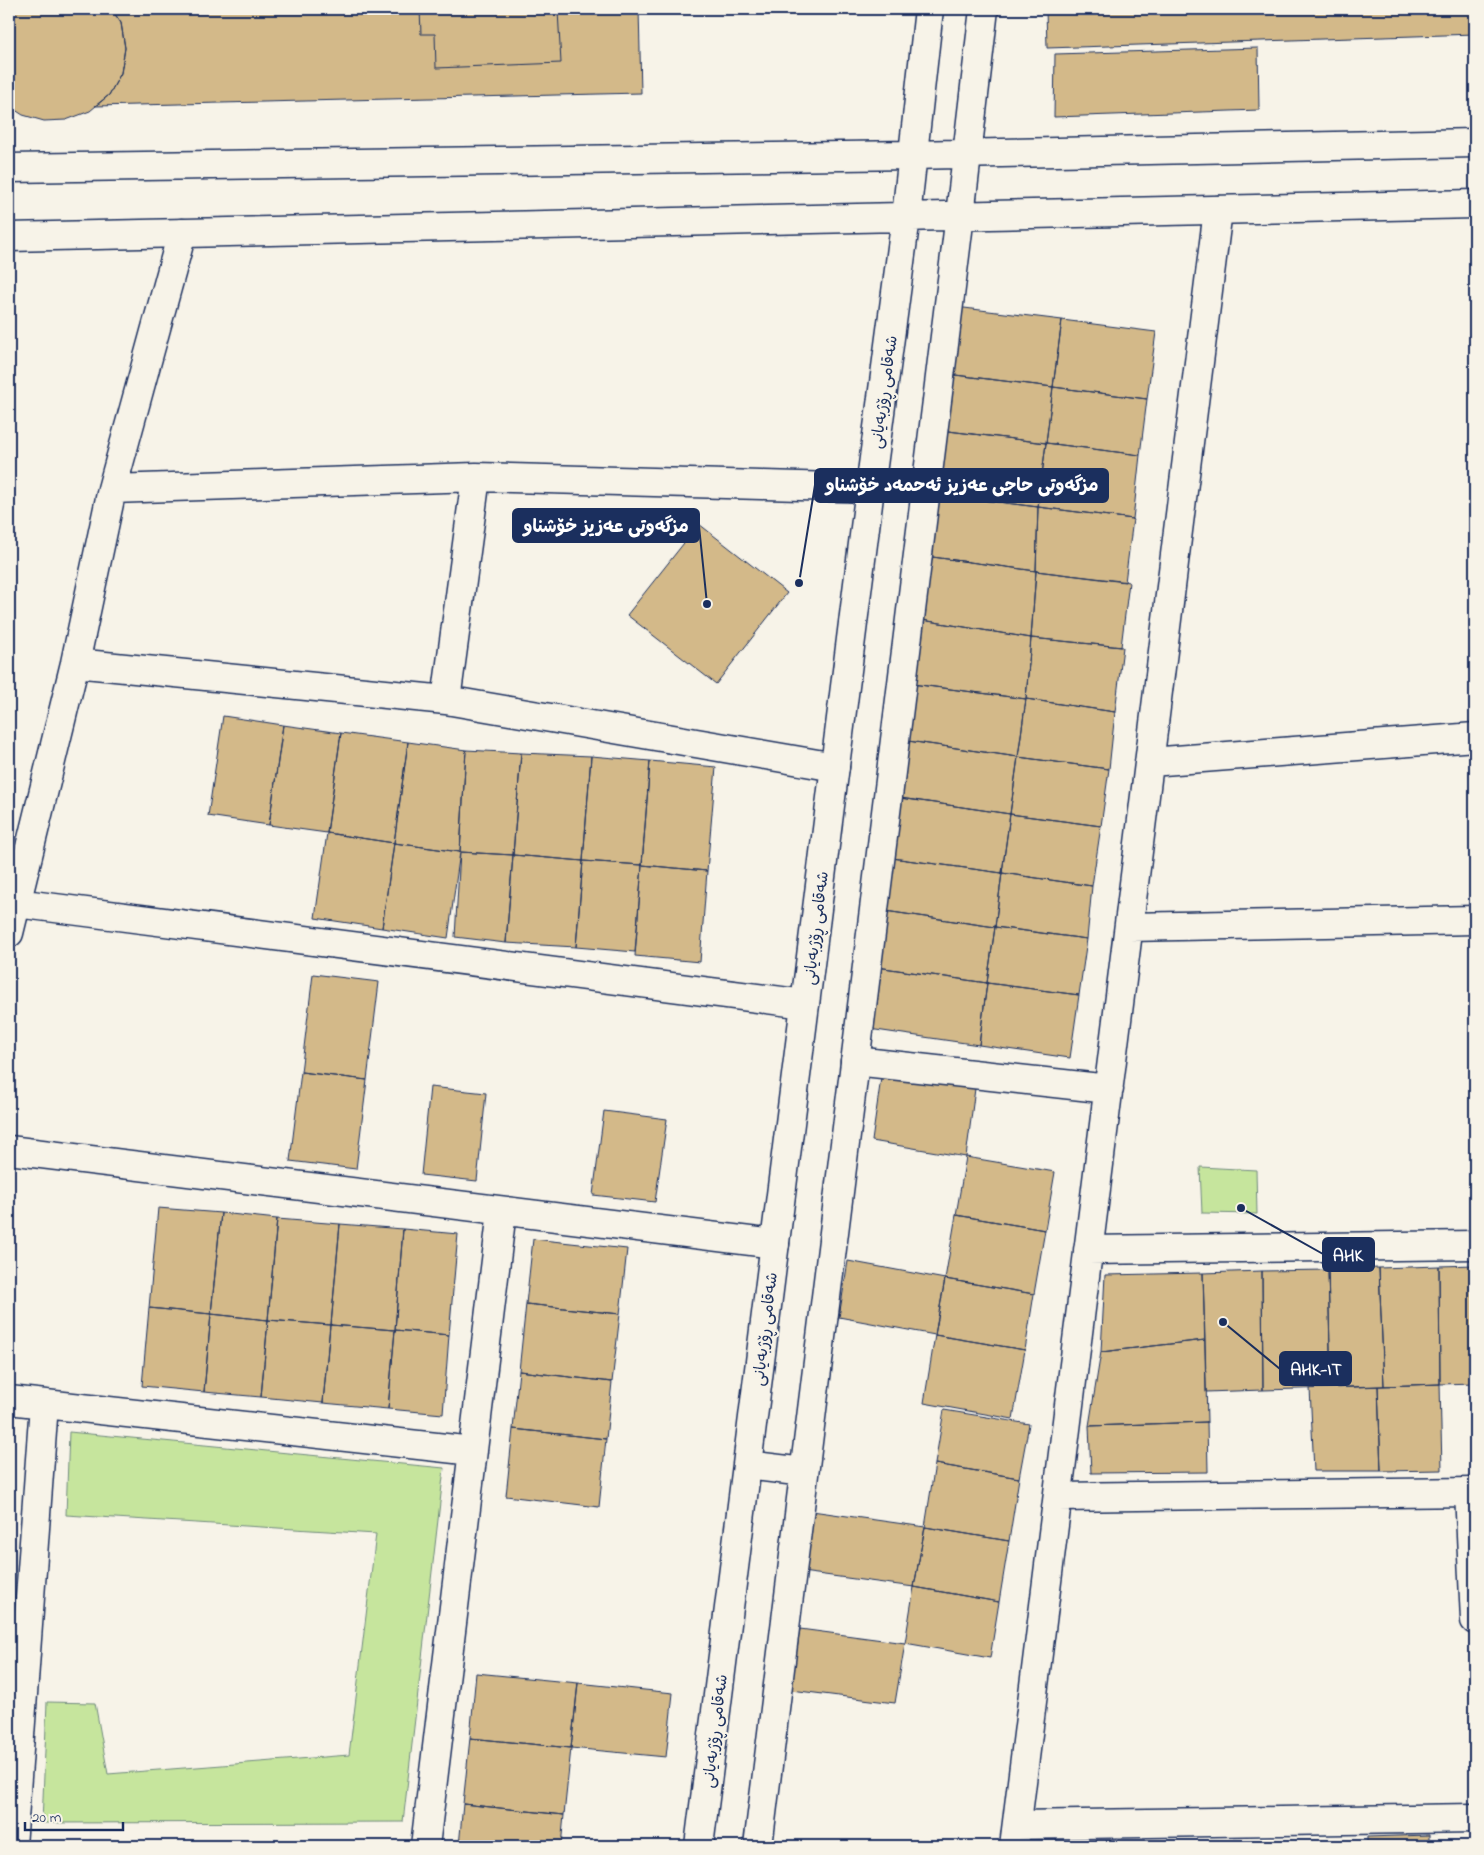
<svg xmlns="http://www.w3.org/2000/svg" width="1484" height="1855" viewBox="0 0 1484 1855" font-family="'Indie Flower','Playpen Sans Arabic',sans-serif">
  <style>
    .green { fill: #c6e59d; stroke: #708a7e }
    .building { fill: #d3b989; stroke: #1b2f5e }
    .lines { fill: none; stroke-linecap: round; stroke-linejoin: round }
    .street-casing { stroke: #1b2f5e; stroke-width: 31 }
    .secondary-casing { stroke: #1b2f5e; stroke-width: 31 }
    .street { stroke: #f7f3e8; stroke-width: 28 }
    .secondary { stroke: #f7f3e8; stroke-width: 28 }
    .labels { text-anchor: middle; stroke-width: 4.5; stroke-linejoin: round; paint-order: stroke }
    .street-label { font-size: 16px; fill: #1b2f5e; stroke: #f7f3e8 }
    .leader { fill: none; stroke: #1b2f5e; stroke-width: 2 }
    .callout-dot { fill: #1b2f5e; stroke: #f7f3e8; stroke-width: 2 }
    .callout { fill: #1b2f5e; stroke: #1b2f5e; stroke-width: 2 }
    .callout-label { font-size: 18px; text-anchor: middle; font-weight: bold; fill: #fff }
  </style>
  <rect width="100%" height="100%" fill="#f7f3e8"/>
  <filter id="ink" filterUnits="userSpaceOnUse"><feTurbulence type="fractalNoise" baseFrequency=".02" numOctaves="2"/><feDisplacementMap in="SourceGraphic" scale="10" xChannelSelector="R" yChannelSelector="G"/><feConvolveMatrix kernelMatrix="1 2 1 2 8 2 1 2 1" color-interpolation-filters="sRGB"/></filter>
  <g filter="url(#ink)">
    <path class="green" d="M1200 1167 1256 1170 1257 1214 1202 1213Z
      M69 1432 444 1468 403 1822 42 1823 47 1702 95 1703 108 1774 349 1755 376 1534 66 1515Z"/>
    <path class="building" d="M9 9H112L121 23 125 48 121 73 109 95 90 111 66 120 44 121 23 115 9 106Z
      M111 9H639L641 93 95 106 109 95 121 73 125 48 121 23Z
      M420 9H571V11H558L561 63 436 68 435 34H421Z
      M1046 9H1475V34L1047 48Z
      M1258 48 1259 110 1054 117 1055 54Z
      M956 307 1062 320 1053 387 947 374Z
      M1062 320 1156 332 1147 399 1053 387Z
      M947 374 1053 387 1046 443 940 430Z
      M1053 387 1147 399 1140 455 1046 443Z
      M940 430 1046 443 1038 507 933 494Z
      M1046 443 1140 455 1133 519 1038 507Z
      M933 494 1038 507 1036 571 925 556Z
      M1038 507 1133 519 1125 582 1036 571Z
      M699 524 787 593 716 684 627 615Z
      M925 556 1036 571 1031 638 916 619Z
      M1036 571 1129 582 1121 647 1031 638Z
      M916 619 1031 638 1026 699 912 684Z
      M1031 638 1123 647 1115 712 1026 699Z
      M912 684 1026 699 1018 757 908 741Z
      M1026 699 1115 712 1109 769 1018 757Z
      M223 716 283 725 269 825 208 816Z
      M283 725 341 733 327 833 269 825Z
      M341 733 408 742 394 843 327 833Z
      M908 741 1018 757 1010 814 900 798Z
      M408 742 466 750 460 852 394 843Z
      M466 750 521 753 513 855 460 852Z
      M521 753 591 756 583 861 513 855Z
      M591 756 650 761 642 865 583 861Z
      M1018 757 1109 769 1101 826 1010 814Z
      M650 761 716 767 707 871 642 865Z
      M900 798 1010 814 1002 873 892 858Z
      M1010 814 1101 826 1092 886 1002 873Z
      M327 833 394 843 382 928 315 918Z
      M394 843 460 852 448 938 382 928Z
      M460 852 513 855 506 943 455 937Z
      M513 855 583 861 576 947 506 943Z
      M892 858 1002 873 995 927 885 911Z
      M583 861 642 865 635 952 576 947Z
      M642 865 707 871 700 962 635 956Z
      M1002 873 1092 886 1087 939 995 927Z
      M885 911 995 927 987 983 877 967Z
      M995 927 1087 939 1079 995 987 983Z
      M877 967 987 983 979 1045 869 1029Z
      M313 974 379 982 367 1080 301 1072Z
      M987 983 1079 995 1070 1058 979 1045Z
      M882 1071 976 1081 966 1157 872 1141Z
      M301 1072 367 1080 356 1169 290 1161Z
      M430 1087 486 1093 477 1181 421 1175Z
      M604 1111 667 1119 655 1202 593 1195Z
      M966 1157 1055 1172 1045 1230 956 1215Z
      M158 1208 221 1213 211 1314 149 1308Z
      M221 1213 277 1219 268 1320 211 1314Z
      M956 1215 1045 1230 1034 1294 945 1279Z
      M277 1219 340 1224 331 1325 268 1320Z
      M340 1224 403 1229 395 1330 331 1325Z
      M403 1229 458 1234 449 1335 395 1330Z
      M533 1239 627 1249 620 1314 526 1304Z
      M848 1261 945 1279 935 1335 839 1317Z
      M1475 1265V1383L1440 1384 1439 1266Z
      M1439 1266 1440 1384 1384 1386 1379 1268Z
      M1379 1268 1384 1386 1331 1388 1328 1270Z
      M1328 1270 1331 1388 1263 1390 1262 1271Z
      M1262 1271 1263 1390 1206 1392 1203 1273Z
      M1203 1273 1205 1340 1101 1352 1105 1275Z
      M945 1279 1034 1294 1025 1350 935 1335Z
      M526 1304 620 1314 612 1382 519 1371Z
      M149 1308 211 1314 204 1392 142 1386Z
      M211 1314 268 1320 261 1397 204 1392Z
      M268 1320 330 1325 323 1403 261 1397Z
      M330 1325 395 1330 388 1409 323 1403Z
      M395 1330 449 1335 443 1414 388 1409Z
      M935 1335 1025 1350 1013 1419 924 1403Z
      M1205 1340 1207 1422 1089 1426 1101 1352Z
      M519 1371 612 1382 606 1439 513 1429Z
      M1440 1384 1442 1470 1381 1471 1378 1386Z
      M1378 1386 1381 1471H1314L1310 1388Z
      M944 1410 1029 1424 1019 1478 935 1464Z
      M1207 1422 1208 1472 1091 1473 1089 1426Z
      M513 1429 606 1439 599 1507 506 1496Z
      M935 1464 1019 1478 1009 1541 925 1527Z
      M812 1511 925 1527 914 1587 802 1572Z
      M925 1527 1009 1541 999 1602 914 1587Z
      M914 1587 999 1602 990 1658 905 1643Z
      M800 1629 905 1643 895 1703 791 1690Z
      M476 1673 578 1683 571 1748 470 1738Z
      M578 1683 673 1693 666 1757 571 1748Z
      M470 1738 571 1748 564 1815 463 1804Z
      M463 1804 564 1815 561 1846H459Z
      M1429 1835V1846H1367V1837Z"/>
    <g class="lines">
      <g class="street-casing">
        <path id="street" d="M112 489 476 477 870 488
          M75 663 446 700 835 767
          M446 700 476 477
          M1150 762 1475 737
          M16 903 805 1004
          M1129 927 1475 920
          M9 933 75 663 112 489 182 233
          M855 1061 1109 1089
          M9 1150 775 1244
          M1088 1250 1475 1245
          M9 1400 473 1451
          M1469 1492 1475 1620
          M1058 1497 1475 1492
          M1017 1825 1475 1818
          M12 1846 44 1404
          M425 1846 502 1211
          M1014 1846 1218 210"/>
      </g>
      <g class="secondary-casing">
        <path id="secondary" d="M9 168 912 155 1475 143
          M9 237 1475 204
          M747 1465 804 1472
          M699 1846 870 488 906 217 929 9
          M758 1846 960 215 984 9"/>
      </g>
      <use href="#street" class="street"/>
      <use href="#secondary" class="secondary"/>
    </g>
  </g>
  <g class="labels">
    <g class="street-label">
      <text transform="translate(883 392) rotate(-82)" y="6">شەقامی ڕۆژبەیانی</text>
      <text transform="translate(815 928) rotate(-83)" y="6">شەقامی ڕۆژبەیانی</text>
      <text transform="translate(764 1329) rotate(-83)" y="6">شەقامی ڕۆژبەیانی</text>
      <text transform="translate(714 1731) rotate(-83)" y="6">شەقامی ڕۆژبەیانی</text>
    </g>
  </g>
  <path class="leader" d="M799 583L815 485M707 604L699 526M1241 1208L1323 1254M1223 1322L1280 1369"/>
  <g class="callout-dot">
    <circle cx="799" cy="583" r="5"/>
    <circle cx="707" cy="604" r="5"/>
    <circle cx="1241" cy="1208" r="5"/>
    <circle cx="1223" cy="1322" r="5"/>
  </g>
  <g class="callout">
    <rect x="815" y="469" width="293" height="33" rx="5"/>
    <rect x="513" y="509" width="186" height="33" rx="5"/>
    <rect x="1323" y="1238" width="51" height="33" rx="5"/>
    <rect x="1280" y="1352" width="71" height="33" rx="5"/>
  </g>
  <g class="callout-label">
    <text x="962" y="491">مزگەوتی حاجی عەزیز ئەحمەد خۆشناو</text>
    <text x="606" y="532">مزگەوتی عەزیز خۆشناو</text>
    <text x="1348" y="1261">AHK</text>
    <text x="1316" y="1375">AHK-IT</text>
  </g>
  <rect width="1484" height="1855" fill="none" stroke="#f7f3e8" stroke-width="30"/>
  <rect x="15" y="15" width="1454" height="1825" fill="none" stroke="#1b2f5e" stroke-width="2" filter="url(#ink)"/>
  <path d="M25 1822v8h98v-8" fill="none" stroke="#1b2f5e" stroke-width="2.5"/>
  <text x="32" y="1822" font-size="15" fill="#1b2f5e" stroke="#f7f3e8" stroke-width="4" paint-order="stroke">20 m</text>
</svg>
